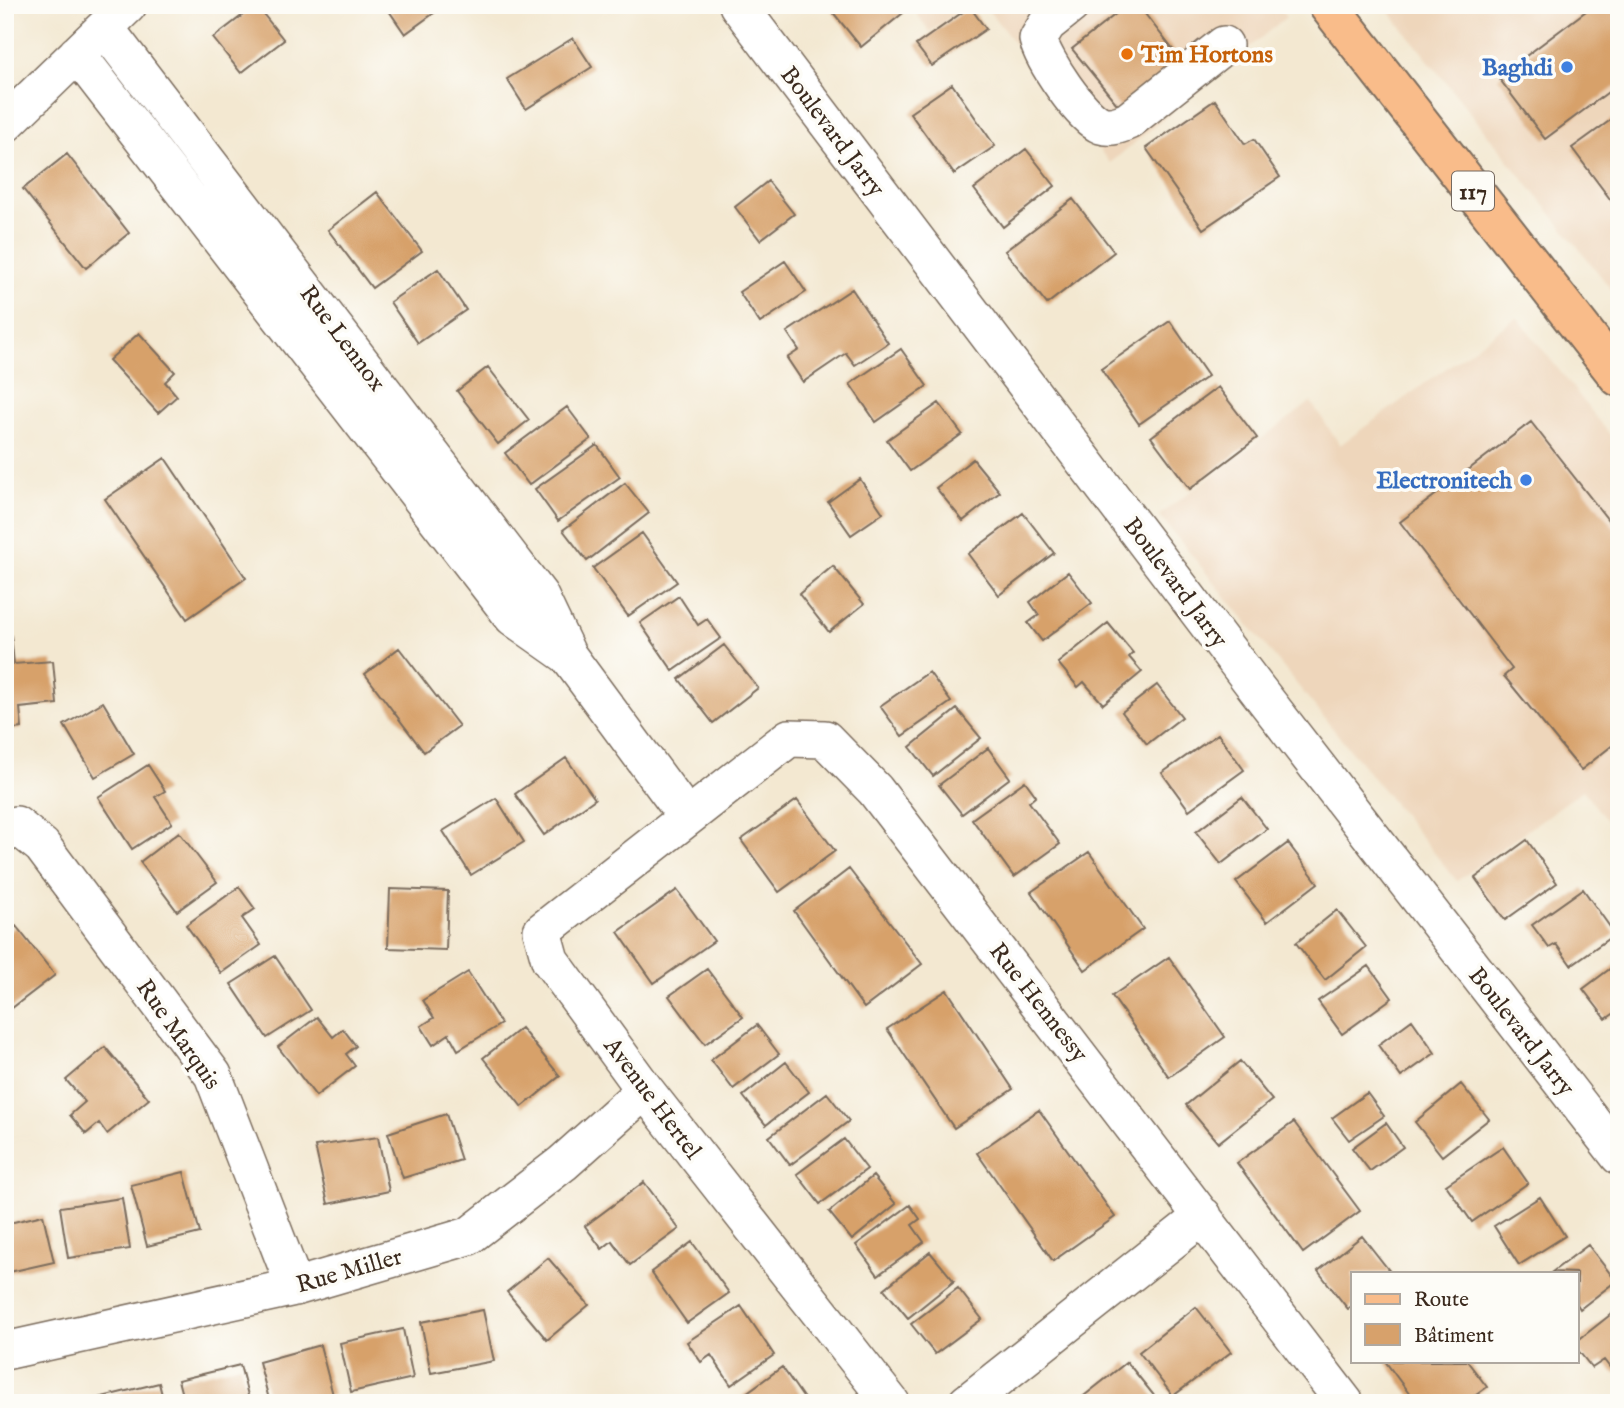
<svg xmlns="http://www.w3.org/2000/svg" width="1624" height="1408" viewBox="0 0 1624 1408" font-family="'IM FELL English',serif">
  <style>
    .built { fill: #eed6bb }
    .building { fill: #d7a16b }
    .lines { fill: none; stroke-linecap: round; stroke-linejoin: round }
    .minor-casing { stroke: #7b6c5d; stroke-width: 40 }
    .major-casing { stroke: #7b6c5d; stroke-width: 42 }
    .minor { stroke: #fff; stroke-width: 37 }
    .major { stroke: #f9bc8a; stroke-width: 38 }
    .food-dot { fill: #e8710a; stroke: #fdfcf7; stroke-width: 2.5 }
    .shop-dot { fill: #3f7fe0; stroke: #fdfcf7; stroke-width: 2.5 }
    .labels { text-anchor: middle; stroke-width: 7; stroke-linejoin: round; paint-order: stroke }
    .shield { fill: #fdfcf7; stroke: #75695f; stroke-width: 2 }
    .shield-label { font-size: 23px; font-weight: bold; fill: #3b2a1e }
    .food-label { font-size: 24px; font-weight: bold; fill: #c56008; stroke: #fdfcf7; text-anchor: start }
    .shop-label { font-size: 24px; font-weight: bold; fill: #366cbe; stroke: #fdfcf7; text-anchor: end }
    .street-label { font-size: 24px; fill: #3b2a1e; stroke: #fdfcf7 }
  </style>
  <rect width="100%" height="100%" fill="#fdfcf7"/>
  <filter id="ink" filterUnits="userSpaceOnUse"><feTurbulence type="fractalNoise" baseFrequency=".0143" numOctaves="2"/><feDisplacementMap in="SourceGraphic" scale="14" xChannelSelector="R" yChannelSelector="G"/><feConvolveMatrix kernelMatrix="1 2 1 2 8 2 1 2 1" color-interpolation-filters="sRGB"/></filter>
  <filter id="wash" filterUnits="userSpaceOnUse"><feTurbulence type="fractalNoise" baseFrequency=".00686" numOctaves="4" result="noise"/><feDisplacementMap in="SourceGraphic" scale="28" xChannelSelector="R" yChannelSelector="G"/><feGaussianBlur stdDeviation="1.57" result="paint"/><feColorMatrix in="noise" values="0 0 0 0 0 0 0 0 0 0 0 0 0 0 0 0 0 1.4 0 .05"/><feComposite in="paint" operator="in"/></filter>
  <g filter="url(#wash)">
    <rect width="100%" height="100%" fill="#f3e8d1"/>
    <path class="built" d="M910 5H968L930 32Z
      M984 5H1277L1286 17 1110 163Z
      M1384 5H1619V299L1573 241Z
      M1517 317 1619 446V837L1583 790 1457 881 1159 515 1311 402 1340 445Z"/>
    <g id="blocks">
      <path class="building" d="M256 5 284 40 241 73 213 38Z
        M385 5H445L405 34Z
        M827 5H897L903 13 861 47Z
        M1127 5H1138L1181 60 1121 109 1072 49Z
        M1594 5H1619V84L1545 139 1498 77Z
        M970 7 986 29 932 66 916 45Z
        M573 38 592 67 526 109 507 79Z
        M952 84 995 146 954 174 910 113Z
        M1215 100 1245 144 1254 139 1280 177 1203 229 1146 148Z
        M1619 114V211L1572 148Z
        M1026 149 1055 186 1003 227 974 189Z
        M67 154 129 233 86 268 23 189Z
        M768 181 794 214 760 240 735 207Z
        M377 192 422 251 372 288 328 230Z
        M1073 199 1114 252 1047 304 1005 251Z
        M785 261 806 292 760 323 739 292Z
        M438 269 466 310 418 343 390 302Z
        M852 289 888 343 855 365 846 353 803 382 787 358 799 350 787 332Z
        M1170 321 1208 376 1139 424 1101 369Z
        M139 333 175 372 165 382 177 396 158 413 109 360Z
        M901 349 927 386 876 422 850 384Z
        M488 367 529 420 498 444 457 391Z
        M1218 387 1257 438 1190 489 1151 437Z
        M939 403 962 434 910 471 887 440Z
        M567 407 591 439 529 485 505 453Z
        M1531 422 1619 534V752L1613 745 1581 770 1504 676 1512 669 1400 522Z
        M597 445 620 477 558 521 535 489Z
        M165 458 246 578 187 619 105 499Z
        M973 459 1000 492 963 521 936 488Z
        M860 479 883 513 851 535 828 502Z
        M625 483 649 513 587 561 563 530Z
        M1023 513 1054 553 999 595 968 554Z
        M642 533 677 582 628 616 593 568Z
        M833 566 864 604 829 632 799 594Z
        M1068 572 1092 603 1042 641 1028 623 1039 615 1030 602Z
        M679 596 698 625 707 619 721 638 673 671 640 623Z
        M9 613 14 664 53 661 57 704 20 708 22 728 5 730V614Z
        M1108 623 1133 653 1129 657 1142 672 1103 704 1084 682 1078 687 1058 663Z
        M724 645 758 688 713 723 679 679Z
        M399 648 459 726 424 752 365 674Z
        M929 672 951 702 902 736 880 706Z
        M1157 685 1182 717 1147 744 1122 712Z
        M103 702 134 754 95 777 64 725Z
        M957 709 981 738 933 776 910 747Z
        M1218 734 1244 770 1189 810 1162 773Z
        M988 748 1010 778 962 814 939 785Z
        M566 758 595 799 544 835 515 794Z
        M148 765 165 791 155 797 172 823 132 849 98 797Z
        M1025 781 1036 796 1029 802 1060 844 1014 877 972 819Z
        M1242 797 1267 829 1221 864 1196 832Z
        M496 798 524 842 471 875 443 831Z
        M797 800 835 851 779 892 741 840Z
        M179 832 217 882 177 911 140 862Z
        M1527 840 1557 883 1505 920 1475 878Z
        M1288 843 1318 883 1267 922 1236 882Z
        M1089 852 1143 929 1085 970 1031 892Z
        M849 869 922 964 864 1008 794 911Z
        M239 887 255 909 242 918 261 945 221 973 186 925Z
        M390 889 448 891 446 950 388 948Z
        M1583 889 1615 934 1571 965 1556 944 1549 948 1532 925Z
        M677 890 714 941 654 983 618 932Z
        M1337 910 1366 947 1325 980 1296 943Z
        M16 926 55 975 12 1008 5 999V935Z
        M275 956 311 1010 267 1038 231 984Z
        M1169 957 1225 1037 1169 1077 1112 996Z
        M1619 962V1010L1606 1019 1583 989Z
        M1369 966 1392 998 1342 1034 1318 1001Z
        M707 969 743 1017 705 1044 669 996Z
        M468 972 501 1024 458 1050 449 1034 433 1045 421 1026 434 1018 423 1000Z
        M947 990 1013 1089 954 1128 887 1029Z
        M317 1017 333 1037 343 1029 356 1046 346 1054 355 1066 316 1096 278 1047Z
        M1412 1020 1435 1053 1401 1077 1378 1045Z
        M757 1025 779 1054 733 1089 711 1060Z
        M521 1028 560 1076 522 1107 483 1058Z
        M105 1047 149 1099 107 1134 99 1123 86 1134 70 1115 85 1102 66 1080Z
        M1240 1061 1272 1100 1218 1143 1186 1105Z
        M786 1062 809 1092 766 1125 743 1096Z
        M1461 1084 1489 1119 1442 1156 1415 1122Z
        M827 1093 849 1121 790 1165 769 1137Z
        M1367 1093 1384 1116 1349 1140 1332 1118Z
        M1039 1110 1115 1217 1053 1261 977 1153Z
        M446 1114 461 1160 403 1178 388 1133Z
        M1294 1122 1360 1211 1303 1253 1237 1163Z
        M1386 1123 1403 1147 1370 1171 1352 1148Z
        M378 1137 389 1191 328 1204 315 1146Z
        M844 1139 867 1169 820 1204 797 1174Z
        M1503 1147 1528 1183 1472 1222 1446 1185Z
        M184 1172 200 1233 147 1246 131 1185Z
        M873 1176 896 1204 852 1240 829 1212Z
        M644 1182 679 1229 630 1265 612 1241 602 1249 585 1226Z
        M1540 1197 1565 1236 1519 1265 1494 1226Z
        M122 1198 130 1249 68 1258 60 1207Z
        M910 1205 920 1219 912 1225 924 1242 878 1275 856 1245Z
        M43 1215 54 1262 5 1273V1224Z
        M1362 1236 1391 1273H1353V1305L1348 1309 1318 1271Z
        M692 1242 729 1293 687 1323 651 1272Z
        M1588 1245 1616 1281 1580 1309 1577 1304V1273L1552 1272Z
        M930 1252 954 1281 908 1318 884 1289Z
        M548 1258 589 1305 547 1340 507 1292Z
        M958 1288 982 1319 935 1354 911 1324Z
        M741 1306 774 1355 731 1385 711 1355 701 1362 687 1342Z
        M1196 1307 1231 1352 1173 1396 1139 1352Z
        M1619 1308V1371L1615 1374 1604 1360 1592 1368 1577 1349V1341Z
        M483 1310 494 1361 431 1373 421 1322Z
        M403 1329 413 1378 351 1392 340 1343Z
        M320 1345 333 1395 304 1403H270L259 1362Z
        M1385 1361H1467L1487 1387 1465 1403H1416Z
        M1127 1362 1160 1403H1075Z
        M240 1365 250 1403H184L178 1380Z
        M782 1367 807 1403H747L742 1396Z
        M159 1383 164 1403H99L98 1398Z"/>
    </g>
  </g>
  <g filter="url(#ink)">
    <use href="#blocks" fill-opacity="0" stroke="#7b6c5d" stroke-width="2"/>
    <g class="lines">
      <g class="minor-casing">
        <path id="minor" d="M738 5 1257 689 1619 1156
          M1071 5 1047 24 1038 39C1043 60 1081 117 1101 125 1111 128 1119 125 1128 121L1224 45
          M105 28 539 595 568 656 687 817
          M77 54 513 617 567 655
          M5 124 128 5
          M5 834 16 825 42 846 213 1075 295 1287
          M5 1351 295 1287 469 1236 563 1163 645 1090
          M891 1403 645 1090 550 960 542 931 789 738 825 739 875 790 1345 1403
          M967 1403 1203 1216"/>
      </g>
      <g class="major-casing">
        <path id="major" d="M1328 5 1619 377"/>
      </g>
      <use href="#minor" class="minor"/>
      <use href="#major" class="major"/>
    </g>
  </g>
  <circle class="food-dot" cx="1127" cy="54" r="7"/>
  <g class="shop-dot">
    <circle cx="1567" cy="67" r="7"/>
    <circle cx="1526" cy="480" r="7"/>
  </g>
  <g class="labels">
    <rect class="shield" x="1452" y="171.5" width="42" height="39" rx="5"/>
    <g class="shield-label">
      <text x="1473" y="199">117</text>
    </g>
    <g class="food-label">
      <text x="1141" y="62">Tim Hortons</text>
    </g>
    <g class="shop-label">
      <text x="1553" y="75">Baghdi</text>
      <text x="1512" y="488">Electronitech</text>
    </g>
    <g class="street-label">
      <text transform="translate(833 131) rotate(53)" y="8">Boulevard Jarry</text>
      <text transform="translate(343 338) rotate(53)" y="8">Rue Lennox</text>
      <text transform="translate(1176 582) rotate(53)" y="8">Boulevard Jarry</text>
      <text transform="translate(1039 1002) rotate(52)" y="8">Rue Hennessy</text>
      <text transform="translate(1522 1031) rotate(52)" y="8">Boulevard Jarry</text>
      <text transform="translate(179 1034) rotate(55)" y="8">Rue Marquis</text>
      <text transform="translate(653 1098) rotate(53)" y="8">Avenue Hertel</text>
      <text transform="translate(349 1270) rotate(-16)" y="8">Rue Miller</text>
    </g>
  </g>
  <rect width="1624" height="1408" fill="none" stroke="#fdfcf7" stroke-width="28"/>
  <rect x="1351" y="1272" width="228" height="91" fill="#fdfcf7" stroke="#afa8a0" stroke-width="2"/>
  <rect x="1365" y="1294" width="35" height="10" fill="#f9bc8a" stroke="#afa8a0" stroke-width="2"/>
  <text x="1414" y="1306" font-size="21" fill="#3b2a1e">Route</text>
  <rect x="1365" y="1324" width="35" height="21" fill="#d7a16b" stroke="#afa8a0" stroke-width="2"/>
  <text x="1414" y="1342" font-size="21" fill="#3b2a1e">Bâtiment</text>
</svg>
